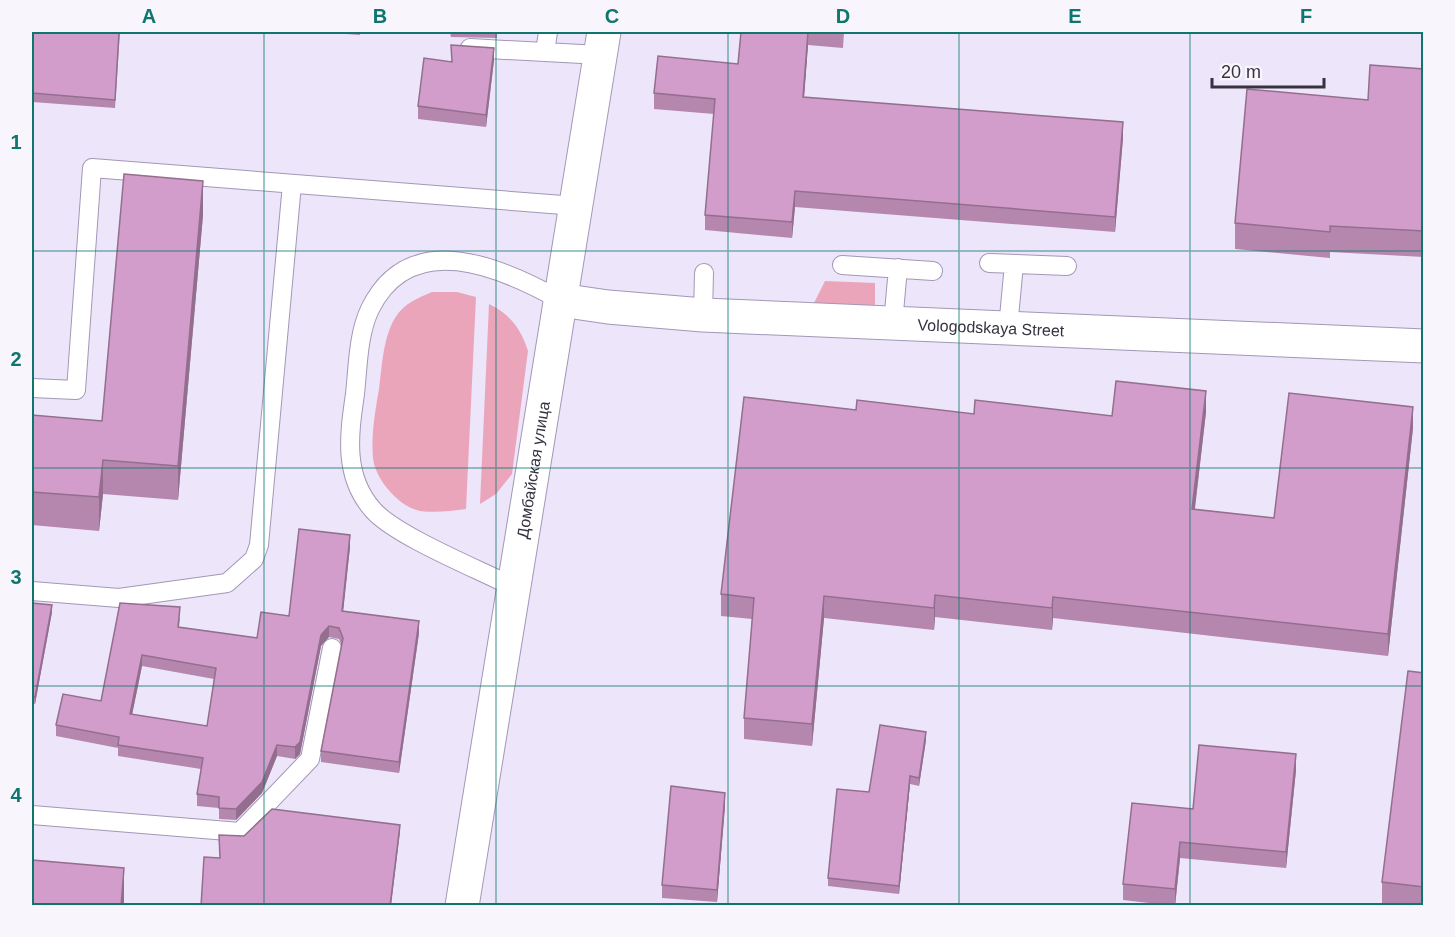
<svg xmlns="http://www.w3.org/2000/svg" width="1455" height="937" viewBox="0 0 1455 937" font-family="Helvetica,sans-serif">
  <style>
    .green { fill: #eba5bb }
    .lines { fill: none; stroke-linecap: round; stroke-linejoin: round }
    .lane-casing { stroke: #a397b6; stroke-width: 20 }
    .street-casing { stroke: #a397b6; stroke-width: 35 }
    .lane { stroke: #fff; stroke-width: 18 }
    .street { stroke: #fff; stroke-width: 33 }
    .wall { fill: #b587af; fill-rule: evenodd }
    .shaded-wall { fill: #936e8e }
    .building { fill: #d29dcb; stroke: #936e8e; stroke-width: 1.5; fill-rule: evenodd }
    .grid { fill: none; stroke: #0f766e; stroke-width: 1.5; stroke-opacity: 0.55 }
    .labels { text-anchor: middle; stroke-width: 6; stroke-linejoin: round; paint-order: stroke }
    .street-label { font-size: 16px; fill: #37323f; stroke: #f8f5fc }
    .neatline { fill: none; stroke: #0f766e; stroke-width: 2 }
    .grid-label { font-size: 20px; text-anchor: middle; font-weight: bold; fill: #0f766e }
  </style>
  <rect width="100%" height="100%" fill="#ede5fa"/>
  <path class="green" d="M825 281 875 283V306L814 303Z
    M432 292H457L476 297 466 509C451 511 435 513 420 511 399 507 375 479 373 458 371 436 375 412 379 389 382 366 383 338 395 318 404 303 418 298 432 292Z
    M489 304C510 314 521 329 528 351L512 474 496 494 480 504Z"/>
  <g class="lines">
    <g class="lane-casing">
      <path id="lane" d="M470 48 600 55
        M545 52 548 32
        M989 263 1067 266
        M842 265 933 271
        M703 315 704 273
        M893 323 898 268
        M1008 328 1014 264
        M32 388 76 390 92 168 576 206
        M513 587C478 569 396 536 373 510 343 476 349 435 355 394 358 366 358 334 370 309 410 227 501 267 560 300
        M32 591 119 598 227 583 254 559 259 545 292 184
        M32 815 240 832 310 759 332 648"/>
    </g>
    <g class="street-casing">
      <g id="street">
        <path id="s1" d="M560 300 608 307 703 315 1424 346"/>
        <path id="s2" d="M462 906 604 32"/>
      </g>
    </g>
    <use href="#lane" class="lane"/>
    <use href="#street" class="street"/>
  </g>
  <path class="wall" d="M32 32H120L115 108 32 102V113Z
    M317 32H360V35Z
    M450 32H497V38L451 37Z
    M741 32H844L843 48 808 45 804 97 1123 138 1115 232 795 207 792 238 705 230V215L714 114 654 109V93L738 64Z
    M494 60 486 127 418 119V106L451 62Z
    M1424 69V257L1330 252V258L1235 249V223L1368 100Z
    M203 215 178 500 103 494 99 531 32 525V415L102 421Z
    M856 410 974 414 1112 416 1206 412 1195 509 1274 518 1413 428 1388 656 1053 618 1052 630 935 617 934 630 824 618 812 746 744 739V718L752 619 721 616V594Z
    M350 547 343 611 419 633 399 773 321 762V751L342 646 339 639 329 637 321 646 300 754 295 759 277 756 262 793 236 820 219 819V808L197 806V794L201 769 118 756V748L56 736V725L101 701 120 603 180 618 179 627 257 638 289 616ZM142 666 214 679 207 726 132 714Z
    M32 603 52 612 35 704 32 703Z
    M1424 673V906H1382V882Z
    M926 740 919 786 910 784 899 894 828 886V878L869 792Z
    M1296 770 1286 868 1180 858 1175 906 1123 900V884L1193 809Z
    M725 806 717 902 662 898V885Z"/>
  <path class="shaded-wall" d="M808 32V45L803 112V97Z
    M494 48V60L486 127V115Z
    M1123 122V138L1115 232V217Z
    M203 181V215L178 500V466Z
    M795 191V207L792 238V222Z
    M1206 391V412L1192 531V509Z
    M1413 407V428L1388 656V634Z
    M103 460V494L99 531V497Z
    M350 535V547L342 622V611Z
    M935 595V617L934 630V608Z
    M824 596V618L812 746V724Z
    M1053 597V618L1052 630V608Z
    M52 605V612L35 704V697Z
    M419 621V633L399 773V762Z
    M329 626V637L321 646 300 754 295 759V747L321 635Z
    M142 655V666L130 725V714Z
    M926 732V740L919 786V778Z
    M277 745V756L262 793 236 820V809Z
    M1296 754V770L1286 868V852Z
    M910 776V784L899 894V886Z
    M725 793V806L717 902V890Z
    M400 825V832L391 906H390Z
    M1180 842V858L1175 906V889Z
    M124 868V906H121Z"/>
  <path class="building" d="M32 32H119L115 100 32 93V104Z
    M741 32H808L803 97 1123 122 1115 217 795 191 792 222 705 215 715 99 654 93 658 56 738 64Z
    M451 45 494 48 486 115 418 106 424 58 452 62Z
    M1370 65 1424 69V231L1330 226V232L1235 223 1247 89 1368 100Z
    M124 174 203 181 178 466 103 460 99 497 32 492V415L102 421Z
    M1116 381 1206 391 1192 509 1274 518 1289 393 1413 407 1388 634 1053 597 1052 608 935 595 934 608 824 596 812 724 744 718 754 598 721 594 744 397 856 410 857 400 974 414 975 400 1112 416Z
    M299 529 350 535 342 611 419 621 399 762 321 751 343 638 339 628 329 626 321 635 300 742 295 747 277 745 262 782 236 809 219 808V797L197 794 203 758 118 745 119 737 56 725 63 694 101 701 120 603 180 607 178 627 257 638 261 612 289 616ZM142 655 216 668 207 726 130 714Z
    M32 603 52 605 35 697H32Z
    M1408 671 1424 673V887L1382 882Z
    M880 725 926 732 919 778 910 776 899 886 828 878 837 789 869 792Z
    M1199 745 1296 754 1286 852 1180 842 1175 889 1123 884 1132 803 1193 809Z
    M671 786 725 793 717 890 662 885Z
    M272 809 400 825 390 906H201L204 857 220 858 219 835 244 836Z
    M32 860 124 868 121 906H32Z"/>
  <path class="grid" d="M264 32V906M496 32V906M728 32V906M959 32V906M1190 32V906M32 251H1424M32 468H1424M32 686H1424"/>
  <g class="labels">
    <g class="street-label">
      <text dy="6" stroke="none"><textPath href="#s1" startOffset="432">Vologodskaya Street</textPath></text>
      <text dy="6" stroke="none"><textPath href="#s2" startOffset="442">Домбайская улица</textPath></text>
    </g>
  </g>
  <rect width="1455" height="937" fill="none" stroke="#f8f5fc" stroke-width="66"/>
  <path d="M1212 78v9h112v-9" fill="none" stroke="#37323f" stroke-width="3"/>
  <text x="1221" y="78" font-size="18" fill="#37323f" stroke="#f8f5fc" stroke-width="4.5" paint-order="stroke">20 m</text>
  <rect x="33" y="33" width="1389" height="871" class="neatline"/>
  <g class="grid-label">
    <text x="149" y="23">A</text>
    <text x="380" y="23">B</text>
    <text x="612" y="23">C</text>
    <text x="843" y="23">D</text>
    <text x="1075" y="23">E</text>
    <text x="1306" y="23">F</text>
    <text x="16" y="149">1</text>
    <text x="16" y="366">2</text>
    <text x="16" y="584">3</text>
    <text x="16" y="802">4</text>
  </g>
</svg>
